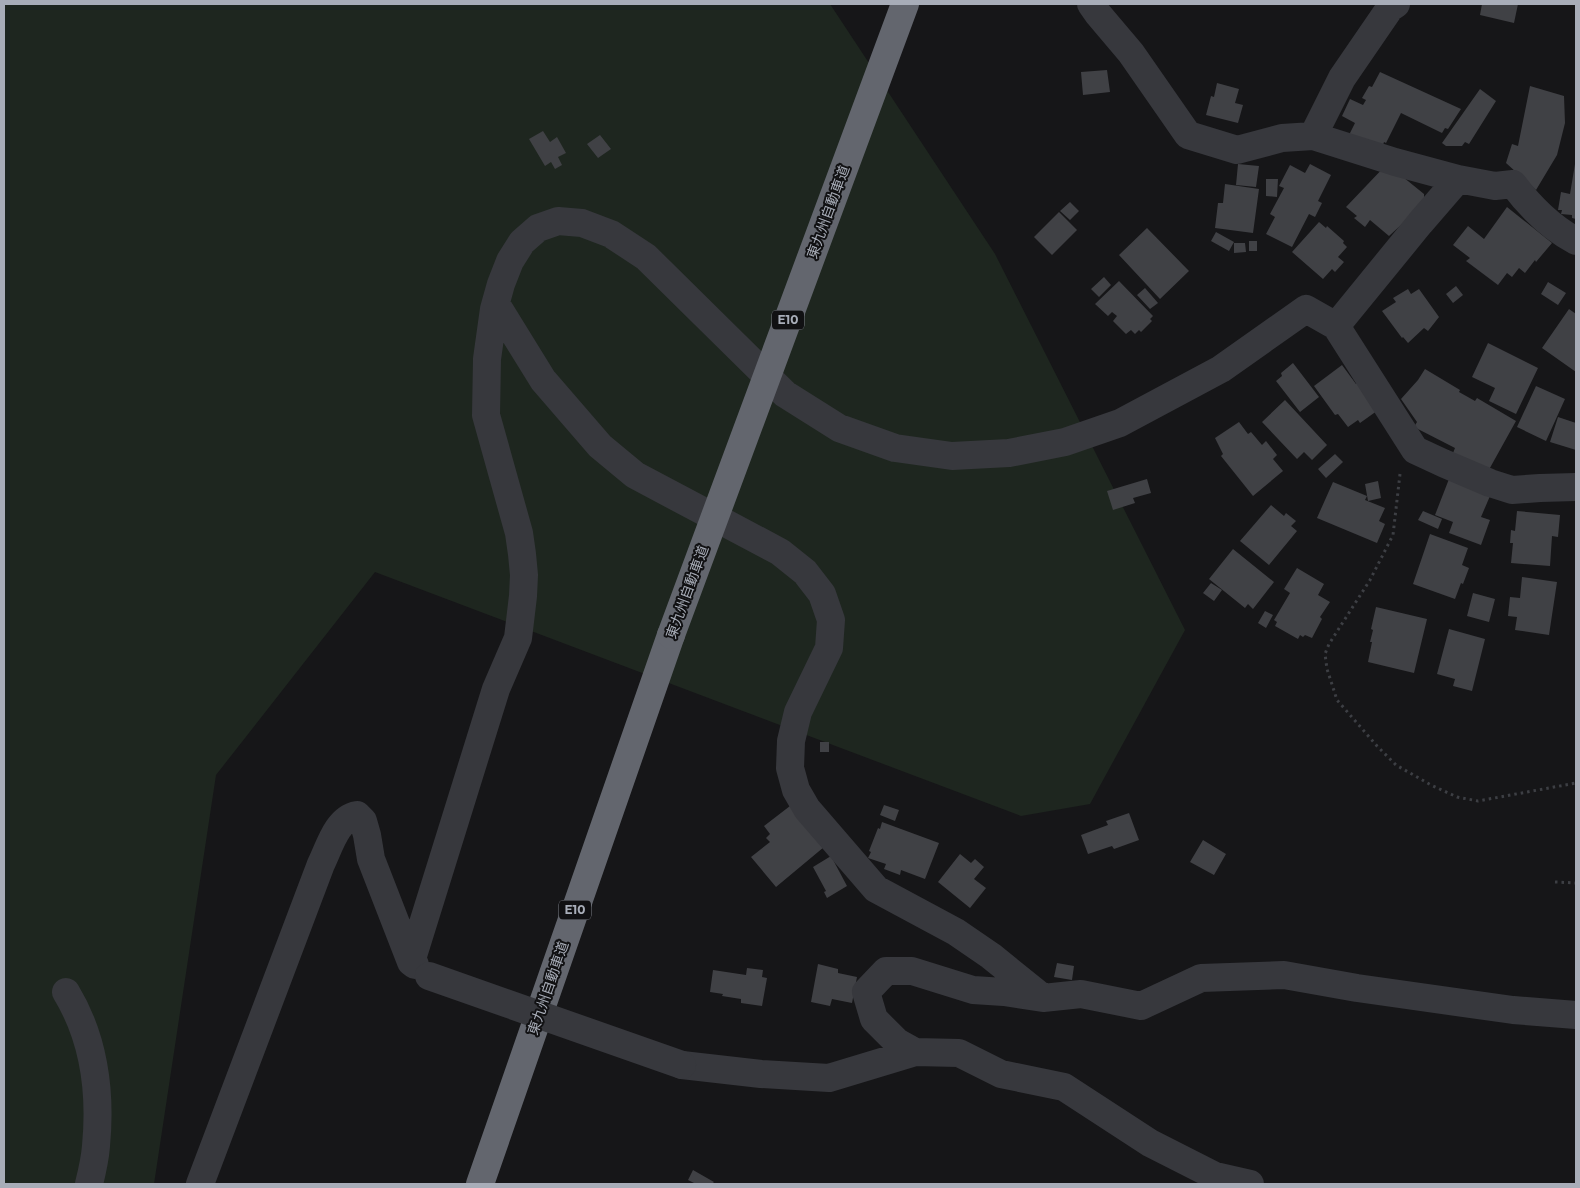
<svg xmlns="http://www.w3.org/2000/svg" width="1580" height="1188" viewBox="0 0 1580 1188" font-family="Montserrat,'Noto Sans JP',sans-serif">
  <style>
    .green { fill: #1e261f }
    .building { fill: #404145 }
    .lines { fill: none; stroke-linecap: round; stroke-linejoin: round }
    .path { stroke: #3d3f44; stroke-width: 3; stroke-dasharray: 2.5 4; stroke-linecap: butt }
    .minor { stroke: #37383d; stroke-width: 28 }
    .highway { stroke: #63666e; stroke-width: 28 }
    .minor-bridge { stroke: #37383d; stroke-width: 28 }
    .highway-bridge { stroke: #63666e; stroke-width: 28 }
    .labels { text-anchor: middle; stroke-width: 4; stroke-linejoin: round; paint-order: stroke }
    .shield { fill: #111113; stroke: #7b7e86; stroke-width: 1 }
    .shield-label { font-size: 12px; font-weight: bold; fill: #a8adb8 }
    .street-label { font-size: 14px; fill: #a8adb8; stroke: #111113 }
  </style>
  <rect width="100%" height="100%" fill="#161618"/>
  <path class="green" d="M4 4H830L995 254 1185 630 1090 804 1021 816 375 572 216 775 154 1184H4Z"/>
  <path class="building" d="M1482 4H1518L1514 23 1480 15Z
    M1107 70 1110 92 1083 95 1081 72Z
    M1380 72 1461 109 1448 129 1445 128 1442 133 1401 113 1386 143 1384 142 1383 145 1349 135 1355 123 1342 116 1350 99 1363 105 1366 100 1362 98 1369 86 1372 87Z
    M1217 83 1239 89 1235 103 1243 105 1238 123 1206 115 1211 96 1214 97Z
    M1530 86 1564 96 1565 123 1557 155 1536 190 1506 163 1512 144 1518 146Z
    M1480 89 1496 101 1469 144 1465 142 1462 146H1446L1442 143Z
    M543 131 550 142 557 137 566 153 558 157 562 165 555 169 551 162 545 166 529 139Z
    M600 135 611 149 598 158 587 144Z
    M1238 164 1259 166 1256 187 1236 185Z
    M1310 164 1331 175 1318 201 1322 203 1315 217 1309 214 1292 247 1266 234 1275 217 1270 214 1284 188 1279 186 1290 165 1305 173Z
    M1387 164 1424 194V204L1389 236 1370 220 1365 227 1354 218 1357 216 1346 207Z
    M1575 164H1576V219L1572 218V215L1561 214 1562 210H1558L1561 192 1570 194Z
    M1266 179H1278L1277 197 1266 196Z
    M1225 184 1259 189 1253 233 1215 228 1218 203H1223Z
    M1070 202 1079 211 1070 220 1060 211Z
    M1507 207 1552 243 1536 262 1535 260 1525 273 1519 268 1512 277 1507 273 1498 285 1466 261 1470 258 1453 245 1468 226 1484 239Z
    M1059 212 1077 230 1052 255 1034 237Z
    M1319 222 1326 228 1327 226 1344 241 1343 243 1347 247 1338 257 1344 262 1335 272 1332 269 1323 279 1292 252Z
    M1147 228 1189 271 1160 299 1119 255Z
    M1216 232 1234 242 1229 251 1211 241Z
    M1249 241H1257V251H1249Z
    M1234 243H1245L1246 252 1234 253Z
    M1104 277 1111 285 1099 297 1091 289Z
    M1119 281 1153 316 1150 319 1152 321 1141 332 1139 330 1135 334 1131 330 1126 334 1113 321 1117 316 1112 312 1108 316 1095 304Z
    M1548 282 1566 293 1558 305 1541 294Z
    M1456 286 1463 295 1453 303 1446 294Z
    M1145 288 1158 303 1150 309 1137 295Z
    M1408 289 1411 294 1419 289 1439 317 1428 331 1424 328 1408 343 1403 337 1402 338 1382 311 1396 302 1393 298Z
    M1569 309 1576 314V372L1542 348Z
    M1488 343 1538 368 1516 414 1489 401 1495 388 1472 377Z
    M1293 363 1319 397 1300 412 1276 381 1282 376 1281 373Z
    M1342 365 1356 384 1359 382 1381 408 1360 423 1358 420 1348 427 1338 414 1335 415 1314 386Z
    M1425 369 1460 390 1459 392 1475 401 1477 398 1516 421 1486 475 1451 458 1455 448 1414 427 1417 422 1401 399 1418 380Z
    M1536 386 1565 399 1546 441 1517 427Z
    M1285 400 1327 445 1312 460 1304 452 1297 459 1262 422Z
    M1558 417 1576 423V450L1550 442Z
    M1239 422 1248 434 1251 432 1262 445 1266 441 1277 455 1273 459 1283 471 1253 496 1221 456 1223 454 1215 438Z
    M1335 454 1343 462 1326 478 1318 469Z
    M1147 479 1151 493 1133 498 1135 503 1113 510 1107 491Z
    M1449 479 1490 496 1481 517 1490 520 1481 545 1449 533 1453 522 1435 515Z
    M1378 481 1381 498 1368 501 1365 484Z
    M1333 482 1367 496 1365 500 1385 508 1379 521 1385 524 1377 543 1317 518Z
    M1271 505 1284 516 1286 513 1296 521 1291 526 1297 531 1269 565 1240 541Z
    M1423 511 1442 519 1438 529 1418 520Z
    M1517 511 1560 515 1558 537 1552 536 1550 566 1511 563 1513 543H1510L1511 530 1515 531Z
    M1430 534 1468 548 1462 565 1469 568 1463 584 1461 583 1455 599 1413 584Z
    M1233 549 1274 582 1253 609 1248 604 1245 608 1209 579Z
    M1297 568 1324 584 1318 595 1330 602 1320 617 1322 619 1312 638 1305 635 1303 637 1300 635 1298 639 1275 626 1277 622 1274 620 1290 593 1284 589Z
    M1522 577 1557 582 1549 635 1515 630 1517 617 1508 616 1510 597 1520 598Z
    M1211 583 1222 590 1214 601 1203 593Z
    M1473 593 1495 599 1489 622 1467 616Z
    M1376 607 1427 619 1414 673 1368 662 1372 642H1370L1373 630 1371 629Z
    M1265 611 1273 615 1266 628 1258 623Z
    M1449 629 1485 639 1472 691 1453 686 1455 679 1437 674Z
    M820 742H829V752H820Z
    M884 805 899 810 895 821 880 815Z
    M790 806 824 847 776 887 751 857 770 842 766 838 770 834 764 826Z
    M1129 813 1139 840 1114 849 1112 846 1088 854 1081 835 1108 825 1106 821Z
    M882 822 939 843 925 879 901 870 900 875 884 869 886 864 868 858 871 852 869 851 878 828 880 829Z
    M1203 840 1226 854 1214 875 1190 862Z
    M960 854 971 863 975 859 984 867 974 879 986 888 970 908 938 882Z
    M831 856 847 886 827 898 824 892 826 891 813 867Z
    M1057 963 1074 966 1072 980 1054 977Z
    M818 964 838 969V973L857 977 852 1003 832 999 830 1006 811 1002Z
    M747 968 763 970 762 977 767 978 762 1006 741 1003V999L722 996 723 994 710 992 713 970 746 975Z
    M693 1170 714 1182 712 1184H696L688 1180Z"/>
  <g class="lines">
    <path class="path" d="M1400 474 1393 535 1370 580 1329 644 1325 654 1327 669 1337 700 1377 746 1396 765 1431 785 1457 797 1478 801 1576 783
      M1555 882 1576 883"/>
    <path class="minor" d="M1091 4 1098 14 1131 53 1188 135 1237 150 1282 138 1313 136 1395 162 1458 179 1495 186 1513 184C1531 208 1550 227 1576 241
      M1313 136 1342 78 1390 8 1396 4
      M496 304 543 380 600 446 635 475 780 552 805 572 822 594 831 620 829 648 798 712 791 741 790 768 796 790 807 809 876 889 956 932 991 956 1043 998
      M1336 326 1415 450 1443 463 1490 483 1512 490 1540 488 1576 487
      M411 962 496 689 518 638 523 596 524 575 522 554 519 533 486 415 487 359 494 309 501 284 510 261 522 242 538 228 558 221 582 223 611 234 646 257 785 394 839 428 895 448 952 456 1009 453 1065 442 1120 423 1221 369 1306 309 1336 326 1420 223 1458 179
      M66 992C94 1038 101 1093 96 1146 95 1159 92 1172 89 1184
      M915 1052 897 1042 874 1019 866 992 886 971H912L973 990 1004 992 1043 998 1081 994 1141 1006 1201 978 1284 975 1357 988 1513 1010 1576 1015
      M682 1065 761 1074 829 1078 915 1052 959 1053 1001 1074 1064 1087 1150 1143 1215 1176 1250 1184
      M200 1184 321 864C329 848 337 818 357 815L363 821 367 835 371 859 411 962 415 965"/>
    <path class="highway" d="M480 1184 671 635"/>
    <path class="minor-bridge" d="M429 976 682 1065"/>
    <path class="highway-bridge" d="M671 635 905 4"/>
  </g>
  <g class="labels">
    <g class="shield">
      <rect x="772" y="310.5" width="32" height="19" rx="4"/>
      <rect x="559" y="900.5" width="32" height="19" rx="4"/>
    </g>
    <g class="shield-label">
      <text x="788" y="324">E10</text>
      <text x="575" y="914">E10</text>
    </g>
    <g class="street-label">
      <text transform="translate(828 212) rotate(-70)" y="5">東九州自動車道</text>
      <text transform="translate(687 592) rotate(-70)" y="5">東九州自動車道</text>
      <text transform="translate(548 988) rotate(-71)" y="5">東九州自動車道</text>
    </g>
  </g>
  <rect width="1580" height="1188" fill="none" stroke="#a8adb8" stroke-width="10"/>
</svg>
